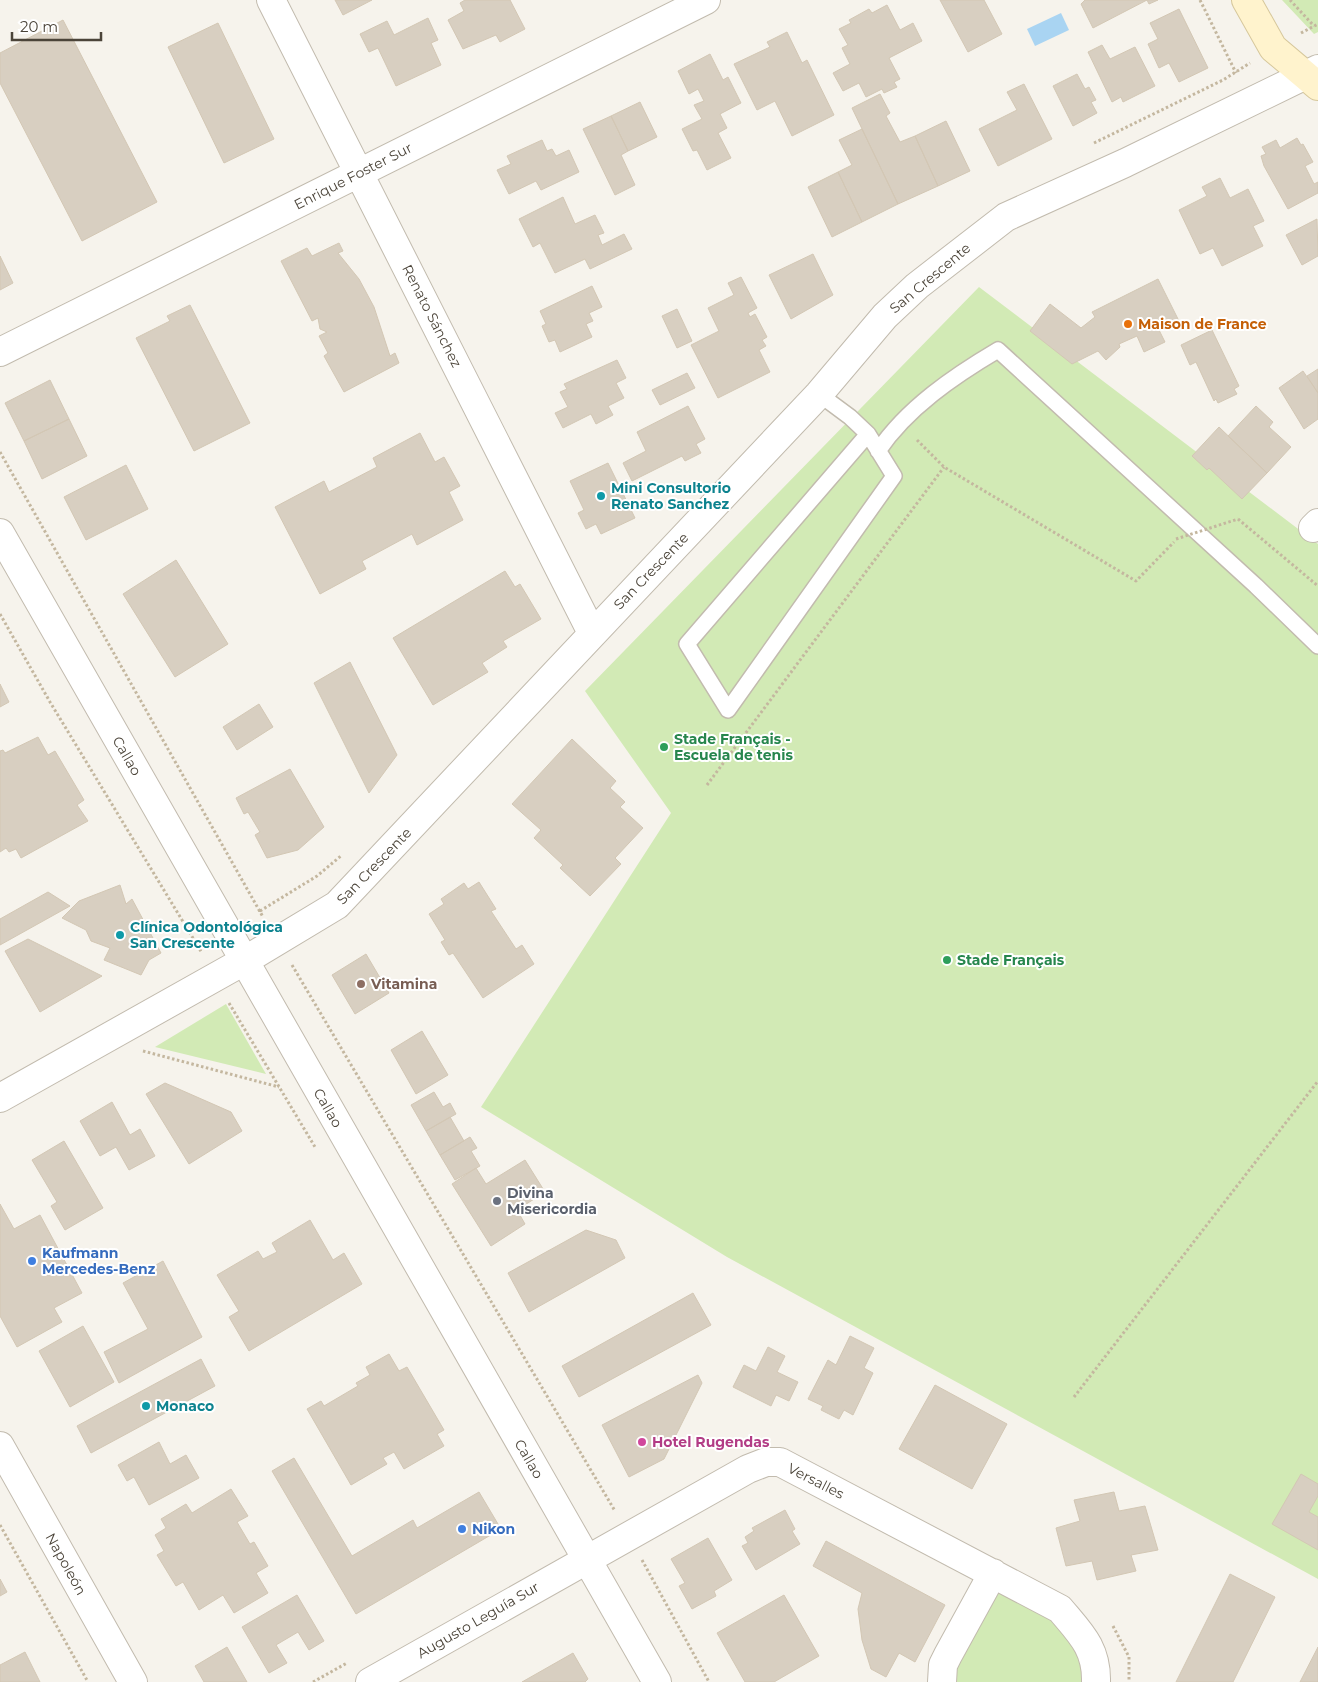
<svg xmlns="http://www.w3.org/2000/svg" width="1318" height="1682" viewBox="0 0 1318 1682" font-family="Montserrat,sans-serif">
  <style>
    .green { fill: #d2eab5 }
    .water { fill: #a9d4f2 }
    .building { fill: #d8cfc1; stroke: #d3c7b4 }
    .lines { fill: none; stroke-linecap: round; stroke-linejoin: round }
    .lane-casing { stroke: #c2bbae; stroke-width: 18 }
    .street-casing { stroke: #c2bbae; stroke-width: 30 }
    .secondary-casing { stroke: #d6c79b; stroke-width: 30 }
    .path { stroke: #c4b79f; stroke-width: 3; stroke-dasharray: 2.5 2.5; stroke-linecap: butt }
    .lane { stroke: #fff; stroke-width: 15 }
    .street { stroke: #fff; stroke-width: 28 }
    .secondary { stroke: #fff3cd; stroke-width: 28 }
    .path-bridge { stroke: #c4b79f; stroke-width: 3; stroke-dasharray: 2.5 2.5; stroke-linecap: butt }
    .food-dot { fill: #e8710a; stroke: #fff; stroke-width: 2 }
    .culture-dot { fill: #0f9aa8; stroke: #fff; stroke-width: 2 }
    .leisure-dot { fill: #2e9e5b; stroke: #fff; stroke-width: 2 }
    .education-dot { fill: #8d6e63; stroke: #fff; stroke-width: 2 }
    .worship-dot { fill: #6b7280; stroke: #fff; stroke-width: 2 }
    .shop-dot { fill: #3f7fe0; stroke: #fff; stroke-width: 2 }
    .hotel-dot { fill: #d1479c; stroke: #fff; stroke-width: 2 }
    .labels { text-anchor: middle; stroke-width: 4; stroke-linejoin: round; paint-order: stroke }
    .street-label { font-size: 14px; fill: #4b4439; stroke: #fff }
    .food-label { font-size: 14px; font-weight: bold; fill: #c56008; stroke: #fff; text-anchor: start }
    .culture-label { font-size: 14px; font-weight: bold; fill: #0d838f; stroke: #fff; text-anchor: start }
    .leisure-label { font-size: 14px; font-weight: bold; fill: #27864d; stroke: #fff; text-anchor: start }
    .education-label { font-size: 14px; font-weight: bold; fill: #785e54; stroke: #fff; text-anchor: start }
    .worship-label { font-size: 14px; font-weight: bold; fill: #5b616d; stroke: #fff; text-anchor: start }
    .shop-label { font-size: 14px; font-weight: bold; fill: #366cbe; stroke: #fff; text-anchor: start }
    .hotel-label { font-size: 14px; font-weight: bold; fill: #b23c85; stroke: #fff; text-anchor: start }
  </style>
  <rect width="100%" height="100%" fill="#f6f3ec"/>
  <path class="green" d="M1282 0H1318V32L1314 34Z
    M979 287 1318 544V1579L727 1257 481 1107 671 813 585 691Z
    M226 1004 266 1074 155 1047Z
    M994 1585 1056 1617 1082 1650 1088 1682H949Z"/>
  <path class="water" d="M1061 13 1069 30 1035 46 1027 29Z"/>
  <path class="building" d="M335 0H372L343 15Z
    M465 0H510L525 29 500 42 496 35 463 49 448 20 464 11 460 3Z
    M940 0H984L1002 34 968 52Z
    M1147 0 1093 28 1081 4 1085 0H1158L1149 4Z
    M887 5 900 30 913 23 922 41 889 58 900 79 894 82 897 87 884 93 882 89 866 97 859 83 843 91 833 73 850 64 842 48 848 45 839 29 851 23 849 20 869 9 872 13Z
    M1179 9 1208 68 1179 82 1169 63 1159 68 1148 44 1158 39 1150 23Z
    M428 18 438 40 431 43 441 65 396 86 378 48 369 52 360 34 387 21 394 35Z
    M63 20 157 202 82 241 0 83V53Z
    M218 23 274 139 224 163 168 47Z
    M787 32 802 63 807 60 834 115 792 136 775 101 757 110 734 64 770 47 767 42Z
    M1102 45 1110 59 1135 47 1155 86 1123 102 1121 97 1112 102 1088 52Z
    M710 54 723 80 728 77 741 103 720 114 727 128 718 133 731 158 707 170 697 150 693 151 682 129 702 119 694 105 704 101 698 89 689 94 678 71Z
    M1077 74 1085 89 1089 87 1096 100 1091 102 1097 113 1073 126 1053 86Z
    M1024 84 1052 139 998 166 979 129 1017 110 1007 92Z
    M880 94 890 113 886 116 900 142 915 136 938 186 898 204 852 108Z
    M640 102 657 137 628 151 611 116Z
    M611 116 628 151 621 155 635 185 615 195 583 129Z
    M946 121 970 171 938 186 915 136Z
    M862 129 898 204 862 222 838 172 852 165 839 140Z
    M1297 138 1301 145 1303 144 1313 162 1305 166 1314 184 1318 182V193L1288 209 1264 166 1261 156 1266 154 1262 147 1276 140 1280 148Z
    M542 140 547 151 552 149 556 156 569 150 579 172 541 190 536 181 509 194 497 170 511 164 507 156Z
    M838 172 862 222 832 237 808 187Z
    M1220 178 1230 198 1248 189 1264 221 1253 226 1263 246 1222 266 1213 248 1200 254 1179 210 1207 196 1202 187Z
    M563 197 575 224 595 215 604 233 598 235 602 245 624 234 632 249 590 269 585 259 555 273 540 243 533 247 519 219Z
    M1317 219 1318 256 1302 265 1286 235Z
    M339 243 343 251 338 253 359 279 374 307 390 356 395 353 399 363 344 392 324 356 328 353 319 336 327 332 320 329 318 318 312 321 281 261 307 248 312 256Z
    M813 254 833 295 791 319 769 275Z
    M0 256 13 283 0 290Z
    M741 277 757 308 748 313 750 317 755 314 767 337 762 340 766 346 759 350 770 372 718 398 691 345 719 331 708 308 734 295 728 283Z
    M1158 279 1179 321 1159 330 1165 342 1144 352 1137 336 1119 344 1120 347 1106 360 1098 351 1072 364 1030 331 1050 304 1081 328 1095 317 1092 312Z
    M592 286 602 307 589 313 593 321 586 324 592 337 560 352 555 340 549 342 542 326 546 324 540 311Z
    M190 305 250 423 194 451 136 338 170 321 167 316Z
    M677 309 692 341 677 348 662 316Z
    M1212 330 1239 386 1234 389 1237 394 1218 403 1216 399 1214 401 1196 362 1190 365 1181 345Z
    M617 360 626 378 616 383 624 398 608 406 613 415 596 424 591 414 563 428 555 413 568 407 560 392 567 389 564 384Z
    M1318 369V393L1307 376Z
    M1303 371 1318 393V419L1304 429 1279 388Z
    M687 373 695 388 660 405 652 390Z
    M50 380 69 419 24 441 5 403Z
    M688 406 705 439 696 444 701 453 685 461 682 456 632 481 623 463 646 451 637 432Z
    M1256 406 1273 422 1269 427 1291 447 1267 473 1228 436Z
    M69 419 87 456 42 479 24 441Z
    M1219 427 1267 473 1242 499 1209 468 1207 470 1192 456Z
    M420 433 435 462 444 457 460 486 449 492 463 520 417 545 412 534 362 561 366 569 320 594 275 507 324 481 329 492 377 467 373 458Z
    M608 463 635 518 601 534 596 524 586 529 578 513 584 510 570 481Z
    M126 465 148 509 86 540 64 497Z
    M176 560 228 644 175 677 123 594Z
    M505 571 515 587 520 584 541 619 503 641 507 647 482 663 488 672 433 705 393 638Z
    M350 662 397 755 369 793 314 683Z
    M0 684 9 702 0 707Z
    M259 704 273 727 237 750 223 727Z
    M38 737 48 755 55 751 84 800 77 805 88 821 21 858 16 849 9 852 6 848 0 852V751L3 750 5 753Z
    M572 739 616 781 610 788 625 802 620 807 643 828 615 858 621 864 590 896 560 868 563 865 534 838 541 830 512 804Z
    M290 769 324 827 298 850 267 858 255 835 260 832 248 812 244 814 236 798Z
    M479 882 496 909 491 911 516 949 522 945 534 964 483 998 453 953 449 955 441 942 445 940 429 914 444 904 441 899 464 883 468 889Z
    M120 885 126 904 132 899 161 953 149 960 141 975 104 960 110 948 91 941 86 930 62 918 79 901Z
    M48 892 70 906 0 945V919Z
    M28 939 102 976 40 1012 5 951Z
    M366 954 389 993 355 1014 332 975Z
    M422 1031 448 1075 416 1094 391 1050Z
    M165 1083 231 1112 242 1131 189 1164 146 1094Z
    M434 1092 443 1107 450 1103 456 1114 426 1131 411 1105Z
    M112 1102 130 1135 140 1129 155 1156 129 1170 116 1147 100 1156 80 1121Z
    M450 1117 464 1141 440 1155 426 1131Z
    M470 1137 477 1148 471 1151 480 1166 455 1180 440 1155Z
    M64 1141 103 1208 65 1230 51 1206 57 1202 32 1160Z
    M525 1160 545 1192 517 1210 525 1224 491 1246 452 1184 476 1168 486 1184Z
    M0 1204 14 1229 40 1215 82 1293 54 1308 62 1322 17 1347 0 1316Z
    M310 1220 333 1260 344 1253 362 1284 249 1351 229 1317 239 1311 217 1275 258 1251 263 1259 277 1252 272 1243Z
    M586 1230 616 1240 625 1258 529 1312 508 1273Z
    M163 1261 202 1337 119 1383 104 1352 148 1329 123 1283Z
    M693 1293 711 1325 579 1397 562 1366Z
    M83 1326 114 1382 70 1407 39 1351Z
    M850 1336 874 1348 864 1368 873 1373 853 1415 844 1410 839 1419 821 1410 823 1406 808 1399 828 1360 836 1365Z
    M768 1347 785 1356 777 1372 798 1382 789 1401 776 1395 771 1406 733 1387 744 1365 756 1371Z
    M389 1354 399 1371 407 1367 444 1430 437 1434 444 1446 404 1469 394 1452 383 1458 387 1464 351 1485 307 1409 321 1401 324 1406 358 1386 356 1383 370 1375 366 1367Z
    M201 1359 215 1386 91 1453 77 1426Z
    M698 1375 702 1383 664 1459 629 1477 602 1425Z
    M935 1385 1007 1424 972 1489 899 1449Z
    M159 1442 170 1464 186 1455 199 1478 149 1505 134 1477 127 1481 118 1465Z
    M294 1458 352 1556 413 1520 417 1528 479 1492 501 1529 356 1614 272 1471Z
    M1301 1474 1318 1484V1496L1309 1512 1318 1517V1550L1272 1524Z
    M231 1489 248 1516 237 1522 250 1544 254 1542 268 1566 256 1573 268 1593 234 1613 223 1595 199 1610 183 1582 176 1586 157 1555 164 1551 155 1535 166 1528 161 1519 186 1504 192 1513Z
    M1114 1492 1119 1511 1145 1506 1158 1550 1131 1555 1136 1571 1097 1580 1092 1561 1066 1566 1056 1528 1080 1521 1074 1500Z
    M785 1510 795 1529 792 1531 800 1544 756 1570 742 1546 748 1543 745 1537 754 1531 752 1528Z
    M708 1538 732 1580 714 1591 716 1596 692 1609 679 1586 685 1583 671 1559Z
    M826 1541 945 1605 915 1662 899 1653 886 1677 871 1669 862 1640 858 1609 862 1593 813 1566Z
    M1230 1574 1275 1597 1233 1682H1176Z
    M0 1579 7 1592 0 1596Z
    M297 1595 324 1641 309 1650 298 1632 276 1645 287 1663 269 1673 242 1627Z
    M784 1595 819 1656 774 1682H745L717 1633Z
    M227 1647 247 1682H204L195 1666Z
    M1318 1647V1682H1300Z
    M25 1652 40 1682H0V1665Z
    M573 1653 588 1679 585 1682H522Z"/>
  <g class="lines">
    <g class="lane-casing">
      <path id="lane" d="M819 394 850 417 868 434
        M868 434 894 476 728 710 687 644Z
        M878 451C907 408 954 376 998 350L1256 586 1318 646"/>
    </g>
    <g class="street-casing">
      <path id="street" d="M271 0 592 633
        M0 352 706 0
        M1313 528 1318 523
        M0 533 657 1682
        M0 1098 244 961 337 905 819 394 885 316 917 286 1006 217 1125 163 1318 69
        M0 1446 133 1682
        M370 1682 748 1469 766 1462H780L1060 1609C1080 1633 1097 1648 1096 1682
        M942 1682 943 1665 948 1655 993 1573"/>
    </g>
    <g class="secondary-casing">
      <path id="secondary" d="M1246 0 1273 48 1318 86"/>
    </g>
    <path class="path" d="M1200 0 1236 73
      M1290 0 1314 26
      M1301 33 1318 24
      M1094 143 1223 80 1250 63
      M917 440 944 467 1136 581 1174 542
      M0 452 263 917
      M1238 519 1318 586
      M0 614 50 702 202 953
      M707 785 944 467
      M260 911 317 876 342 855
      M292 965 615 1511
      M229 1003 315 1147
      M143 1051 279 1087
      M1074 1397 1318 1081
      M0 1525 88 1682
      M642 1560 709 1682
      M1113 1626 1129 1657V1682
      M313 1682 347 1663"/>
    <use href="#lane" class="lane"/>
    <use href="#street" class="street"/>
    <use href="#secondary" class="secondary"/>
    <path class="path-bridge" d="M1176 539 1238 519"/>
  </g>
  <circle class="food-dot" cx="1128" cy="324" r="5"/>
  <g class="culture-dot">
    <circle cx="601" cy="496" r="5"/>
    <circle cx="120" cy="935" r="5"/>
    <circle cx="146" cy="1406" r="5"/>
  </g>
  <g class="leisure-dot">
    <circle cx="664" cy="747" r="5"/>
    <circle cx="947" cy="960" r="5"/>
  </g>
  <circle class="education-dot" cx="361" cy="984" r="5"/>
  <circle class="worship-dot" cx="497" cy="1201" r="5"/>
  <g class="shop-dot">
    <circle cx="32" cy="1261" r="5"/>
    <circle cx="462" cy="1529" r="5"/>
  </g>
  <circle class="hotel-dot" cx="642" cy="1442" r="5"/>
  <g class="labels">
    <g class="street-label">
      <text transform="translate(353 176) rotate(-27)" y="5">Enrique Foster Sur</text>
      <text transform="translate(930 278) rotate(-40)" y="5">San Crescente</text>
      <text transform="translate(432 316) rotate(63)" y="5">Renato Sánchez</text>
      <text transform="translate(651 571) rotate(-46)" y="5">San Crescente</text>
      <text transform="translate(127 756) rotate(60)" y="5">Callao</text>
      <text transform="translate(374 866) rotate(-46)" y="5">San Crescente</text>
      <text transform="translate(328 1108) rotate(60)" y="5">Callao</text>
      <text transform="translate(529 1459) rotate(60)" y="5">Callao</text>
      <text transform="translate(816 1481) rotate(27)" y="5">Versalles</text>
      <text transform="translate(66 1564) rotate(61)" y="5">Napoleón</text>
      <text transform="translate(478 1620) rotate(-30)" y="5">Augusto Leguía Sur</text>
    </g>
    <g class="food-label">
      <text x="1138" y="329">Maison de France</text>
    </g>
    <g class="culture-label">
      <text x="611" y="493">Mini Consultorio<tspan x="611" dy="16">Renato Sanchez</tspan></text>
      <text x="130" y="932">Clínica Odontológica<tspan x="130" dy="16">San Crescente</tspan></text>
      <text x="156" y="1411">Monaco</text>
    </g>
    <g class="leisure-label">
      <text x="674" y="744">Stade Français -<tspan x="674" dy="16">Escuela de tenis</tspan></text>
      <text x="957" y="965">Stade Français</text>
    </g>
    <g class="education-label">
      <text x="371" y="989">Vitamina</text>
    </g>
    <g class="worship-label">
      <text x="507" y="1198">Divina<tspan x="507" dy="16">Misericordia</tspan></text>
    </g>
    <g class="shop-label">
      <text x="42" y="1258">Kaufmann<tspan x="42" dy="16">Mercedes-Benz</tspan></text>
      <text x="472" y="1534">Nikon</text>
    </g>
    <g class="hotel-label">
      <text x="652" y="1447">Hotel Rugendas</text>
    </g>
  </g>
  <path d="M12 32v8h89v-8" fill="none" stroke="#4b4439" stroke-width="2.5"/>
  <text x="20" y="32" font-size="15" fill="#4b4439" stroke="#ffffff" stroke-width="4" paint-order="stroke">20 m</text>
</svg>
